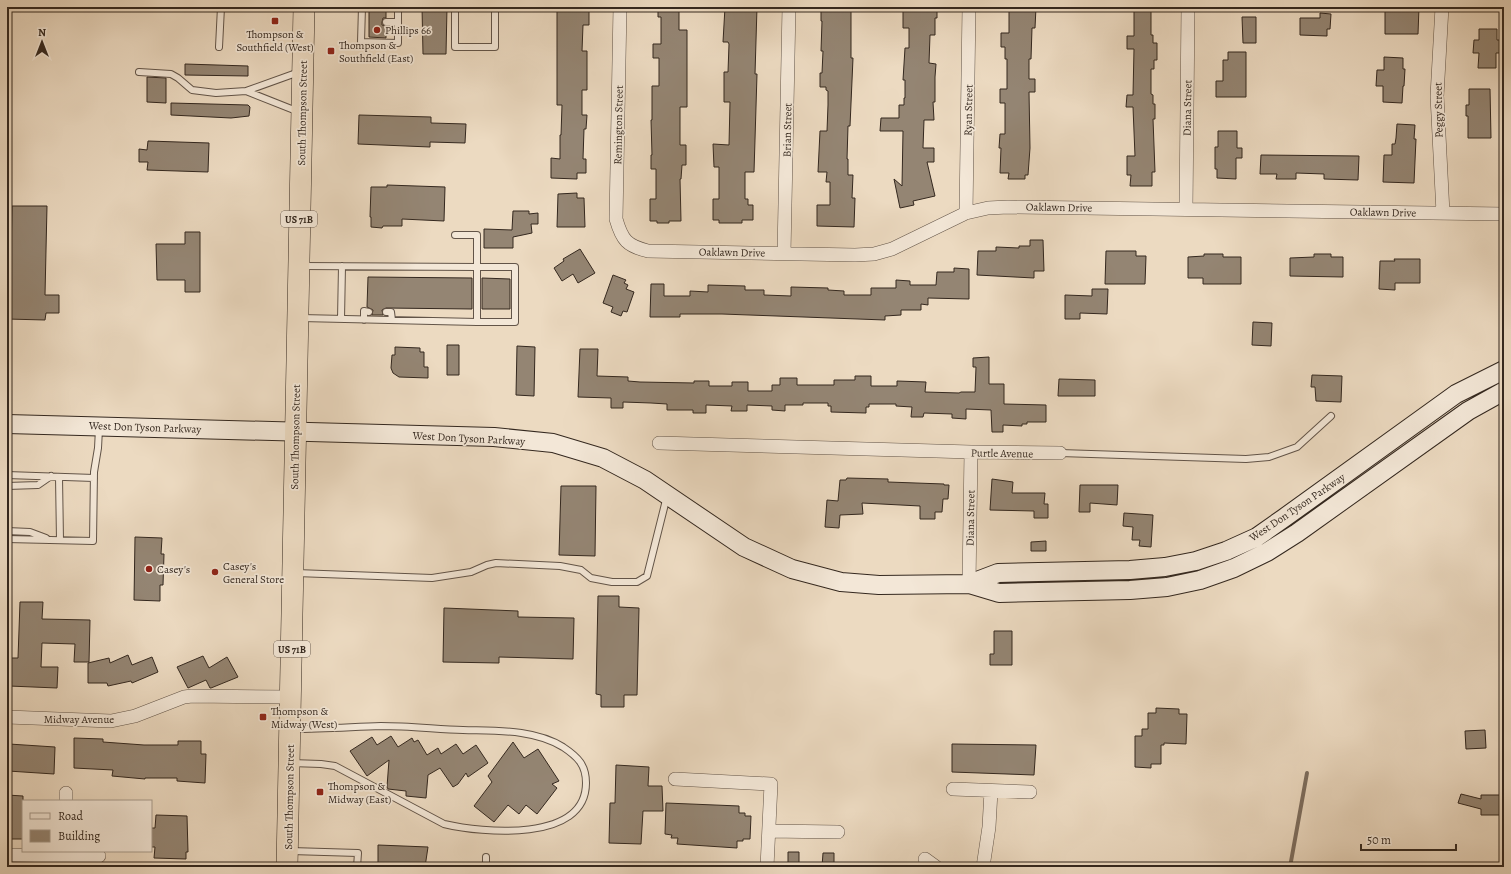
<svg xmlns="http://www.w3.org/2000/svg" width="1511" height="874" viewBox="0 0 1511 874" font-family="Alegreya,serif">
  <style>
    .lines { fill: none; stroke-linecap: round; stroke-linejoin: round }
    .stream { stroke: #7d6e5f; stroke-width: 4 }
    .building { fill: #948573; stroke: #34281f }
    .service-casing { stroke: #625448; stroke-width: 8 }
    .minor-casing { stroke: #625448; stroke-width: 14 }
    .secondary-casing { stroke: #34281f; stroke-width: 20 }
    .trunk-casing { stroke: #34281f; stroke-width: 22 }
    .service { stroke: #f3e7d7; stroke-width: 6 }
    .minor { stroke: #f3e7d7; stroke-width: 13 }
    .secondary { stroke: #f3e7d7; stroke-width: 18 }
    .trunk { stroke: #ecdac1; stroke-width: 21 }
    .poi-dot { fill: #8f2418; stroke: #f3e7d7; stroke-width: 1.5 }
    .labels { text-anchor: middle; stroke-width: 3.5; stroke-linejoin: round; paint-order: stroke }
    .shield { fill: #f3e7d7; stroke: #6d6156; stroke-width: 1 }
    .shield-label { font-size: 10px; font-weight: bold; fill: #34281f }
    .poi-label { font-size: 11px; fill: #34281f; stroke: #f3e7d7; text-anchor: start }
    .street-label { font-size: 11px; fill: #34281f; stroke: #f3e7d7 }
  </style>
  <rect width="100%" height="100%" fill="#ecdac1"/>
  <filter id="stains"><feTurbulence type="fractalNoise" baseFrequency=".005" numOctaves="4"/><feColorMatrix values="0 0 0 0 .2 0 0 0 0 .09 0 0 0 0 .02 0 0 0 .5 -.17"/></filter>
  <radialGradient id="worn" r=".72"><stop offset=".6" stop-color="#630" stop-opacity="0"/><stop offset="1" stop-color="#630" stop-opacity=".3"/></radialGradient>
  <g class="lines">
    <path class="stream" d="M1290 867 1307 773"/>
  </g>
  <path class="building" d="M369 7H386V18H383L382 22V25L386 26V38L369 37Z
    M422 7H447L446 54H423Z
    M557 7H581L580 11H589V25H583L582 51H587V90H582V115H587L586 129H584L583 159H586V173H577V179L551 178V158L560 159V135H561L562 105H557Z
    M658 7H679V30H687V107H680V145H686V165H682L681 179H680L681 221H669V223H657V221H650V199H656V169H651V155H652L651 120H652V86H659V58H653V44H661V17H658Z
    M725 7H757L755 74H757L754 172H745V199H748V205H753V220H742V223H719V220H713V199H719V167H714L713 144 729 145 730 102H724V72H728L729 44 728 42H723Z
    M821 7H851V58H853L850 126H848L847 159H848V175H853L852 198H855L854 227 817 226V205H830V182H826L827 172H818L820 131H827L828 105V91L826 90V87H820V73H822L823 51H821L822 21H821Z
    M903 7 937 8V18H935V35H930L929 63 936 64 935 77V102H933L934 120H924L923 148H934V162H927L935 196 913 201 914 205 900 208 894 179 902 186 903 131H880L881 118H899V105H904V98H905V80H903L905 48H909V28H903Z
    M1009 7H1036L1035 28H1032L1031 59H1029V79H1035V92H1029L1030 148 1028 175H1025V179H1008L1009 173H1000L1001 148H999L1000 134H1005V103H1000V89H1007V59H1005V47H1001V33H1009Z
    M1134 7H1151V35H1153V43H1157V60H1154V69H1151V94L1153 95V104H1155V119H1153L1155 172H1152V186H1130L1131 175H1127V156H1135L1133 107H1126L1127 95H1133L1134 49H1127V36H1134Z
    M1385 7H1419L1418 34H1385Z
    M1320 13 1331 14 1330 29H1327V36L1300 35V18H1320Z
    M1242 17H1256V43H1243Z
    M1479 29H1497V40H1500V53H1496V68H1478L1479 53H1473L1474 40H1479Z
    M1228 52H1246V97H1216V81H1223V60H1228Z
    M1384 57 1403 58V69H1405L1404 86H1403L1402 103 1383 102V86H1376L1377 70H1384Z
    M185 64 248 66V76L185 75Z
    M147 77 166 78V103L147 102Z
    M1469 89H1490L1491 138H1468V116H1466V105H1469Z
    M171 103 248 105 250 107 249 116 231 118 171 115Z
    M359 115 431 117V123L466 124 465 143 430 142V147L358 144Z
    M1397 124 1415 125 1414 139H1416L1414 183 1383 182 1384 155H1392V144H1395L1396 138Z
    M1218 131H1237V148H1242V158H1236V179L1217 178V169H1215V147H1218Z
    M148 141 209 143 208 172 147 170 148 162H139V149L147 150Z
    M1261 155 1359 156 1358 180 1324 179V174L1296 173V179H1276L1277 174H1260Z
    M387 185 445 187 444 221 402 219V226H383L382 228 371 227V217H370L371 187H387Z
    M577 193V198H584L585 227H557L558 194Z
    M12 206H47L45 295H59V313H46L45 320 7 319V307H10Z
    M513 211H529V214L538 213V224H531L532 233 513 237V248H484V229L512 230Z
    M185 232H200V292H185V280H157L156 244H185Z
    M1030 240H1043L1044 271H1034V278L977 275 978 251H996V247L1019 248V246H1030Z
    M580 249 595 273 578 283 573 274 562 281 554 268 564 261 563 259Z
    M1106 251H1136V256H1146L1145 284H1105Z
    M1204 254H1223V257H1241V284H1203V278H1188V257L1204 256Z
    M1314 254H1331V257H1343V277L1290 276V258L1314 257Z
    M1394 259H1420V283H1395V290L1379 289 1380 261H1395Z
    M954 268 969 269V299L928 298V305L921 304V310H901V315L885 316V320L722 314H680V317H650L651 284H664V296H690V291L708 292V285L745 286V290H764V295L791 296V287L828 288V290L844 291V295H871V288H896V280L910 281V285H936L937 272H954Z
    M613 275 626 280 624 283 628 285 626 289 634 292 627 312 623 311 621 316 611 312 613 307 603 303Z
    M368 277 472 278V309L386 308 382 310 383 315H372L373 310 367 307Z
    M482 278 510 279V309H482Z
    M1092 289H1108L1107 314 1080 313V319H1065V295L1092 296Z
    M1253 322 1272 323 1271 346 1252 345Z
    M447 345H459V375H447Z
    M517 346 535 347 534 396 516 395Z
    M395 347 420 348V352H424V367H428V378L399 377 393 373 391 368 392 355H395Z
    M580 349H598L597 376 628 377V381L640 382 694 383V381H709V386H732V382H748V391H772V385H780V378H797V385H834V380H855V376H871V386H897V381L926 382 925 392 959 393 961 392H975L976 367H973V358L989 357V384H1004V404L1046 405V422H1027V424H1022V426L1003 425V432H992L991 410 966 409V419L952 418V414L924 413 923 417H911L912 407 896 406V404H869V407H866V413L831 412V406H828V403H803V405H785V411L772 410V406L747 405V411H731L732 406 706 405V413H693V410H667V404L651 403 623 402V408H611V398L578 397Z
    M1312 375 1342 376 1341 402 1316 401 1315 387H1311Z
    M1059 379 1095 380V396H1058Z
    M847 478 888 479V482L944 484V485H949L948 499H943L942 512H935V519H920V506L862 503 863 514 840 515 839 528 825 527 827 500 838 501 840 480H846Z
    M992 479 1013 482 1012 493H1045L1044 504H1048V518H1034V511L990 510Z
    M1080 485H1118L1117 505 1090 503V512H1079Z
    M561 486H596L595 556 559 555Z
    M1124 513 1153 515 1151 547 1139 546 1140 540H1132L1133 527 1123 526Z
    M135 537 162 538 161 554H164L163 585H160V601L134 600Z
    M1046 541V551H1031V542Z
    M598 596H619V607L639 608 637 695H624V707H601V695L596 694Z
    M20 602H43L42 619 90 620 89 662H74L75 644 42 643 41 667H58L57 688 9 686 8 658H18Z
    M444 608 518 611V617L574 618 573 659 499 657V663L443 662Z
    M994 631H1012V665H990V654H994Z
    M128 655 132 665 152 657 158 672 132 683 131 681 108 686 107 683H88V663L109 658 110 663Z
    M203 656 209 668 227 657 238 677 211 688H210L206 680 188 688 177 667Z
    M1156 708 1179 709V714H1187L1186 744 1164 743V745H1161V764H1151V768L1135 767V736H1142V729H1148V713H1156Z
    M1485 730 1486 748 1466 749 1465 731Z
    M391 736 398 747 412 738 414 742 418 740 427 755 438 748 441 754 456 744 463 754 476 745 488 763 468 777 466 773 458 784 453 787 440 768 428 775 426 798 406 796V791L388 789 387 787 389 760 367 776 350 751 372 737 377 745Z
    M74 738 103 739V742L144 745H178V741H201V754H206L205 783 177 781V778H145V779L112 776 113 770 74 768Z
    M513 742 524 758 538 749 559 781 552 784 557 788 537 814 526 805 519 814 508 805 494 822 474 806 492 782 488 776Z
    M9 744 55 747 54 774 8 771Z
    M952 744 1036 745 1034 775 952 772Z
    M616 765 649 767 648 786H662L663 811H643L641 844 609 843 610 803H615Z
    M1461 794 1481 799V795H1504V812H1501L1500 815H1481V809L1458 803Z
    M7 795 23 796V839H7Z
    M666 803 739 806V813H745V816H751L750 839H743V841H737V848L677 844 678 838H671L672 835 665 834Z
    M156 815 187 816 188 852H186V859L154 858 155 847H151V828H155Z
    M378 845 428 847 425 867H378Z
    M788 852H799V867H788Z
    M823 853H834V867H822Z"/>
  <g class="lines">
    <g class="service-casing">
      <path id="service" d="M362 7 361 42 398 43V7
        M455 7V47H495V10
        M386 22H398
        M219 47 221 7
        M139 72 171 74 178 78 192 90 216 93 246 91
        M299 72 246 91 299 112
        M455 235H477V267H515V322H477
        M386 312H391L392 320
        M301 318 477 322V267L302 266
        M341 319 342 266
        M364 320V311L369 312
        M1060 453 1246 459 1269 457 1297 447 1331 416
        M7 475 94 478
        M59 477 60 540
        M7 486 38 485 51 476
        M7 531 30 532 46 538
        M7 539 93 541 94 472 98 448 99 429
        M296 573 432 578 471 572 487 565 496 563 560 566 581 570 591 578 612 582H637L647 576 667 496
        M291 763 321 764 335 766 444 824C482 833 586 843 586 783 586 765 578 757 563 747 534 729 496 731 463 730 436 729 408 726 381 726 351 727 323 729 293 729
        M291 851 358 853 357 867
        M486 857V867"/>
    </g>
    <g class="minor-casing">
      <path id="minor" d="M620 7 616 219C622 240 627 246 648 251L855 255 874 254 892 249 966 213 988 208 1008 207 1504 214
        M1442 7 1437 96 1443 213
        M1186 209 1188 7
        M966 213 969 7
        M784 253 789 7
        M659 443 971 452 1060 453
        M969 584 971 452
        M7 717 111 721 135 716 184 697 192 696 291 697
        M675 779 771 784 767 867
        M953 789 1030 792
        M66 801V793
        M769 831 838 832
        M7 855 66 856V851
        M925 859 936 867
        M66 867V856H99
        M983 867 989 827 991 791"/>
    </g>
    <g class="secondary-casing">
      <path id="secondary" d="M7 424 494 437 553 443 603 458 645 480 744 547 792 569 841 582 879 585 969 584 999 593 1130 590 1167 587 1200 580 1234 568 1267 552 1297 533 1468 411 1504 391
        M969 584 998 573 1130 570 1165 567 1196 561 1226 551 1257 537 1284 518 1456 394 1504 370"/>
    </g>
    <g class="trunk-casing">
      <path id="trunk" d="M287 867 304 7"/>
    </g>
    <use href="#service" class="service"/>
    <use href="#minor" class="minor"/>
    <use href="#secondary" class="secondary"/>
    <use href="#trunk" class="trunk"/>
  </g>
  <g class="poi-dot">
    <rect x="271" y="17" width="8" height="8" rx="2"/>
    <circle cx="377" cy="30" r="4"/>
    <rect x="327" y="47" width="8" height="8" rx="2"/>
    <circle cx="149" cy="569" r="4"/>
    <circle cx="215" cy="572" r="4"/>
    <rect x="259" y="713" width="8" height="8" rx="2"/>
    <rect x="316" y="788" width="8" height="8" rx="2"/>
  </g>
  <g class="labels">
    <g class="shield">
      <rect x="281" y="211" width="36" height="16" rx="3"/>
      <rect x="274" y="641" width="36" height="16" rx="3"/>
    </g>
    <g class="shield-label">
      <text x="299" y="223">US 71B</text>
      <text x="292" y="653">US 71B</text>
    </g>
    <g class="poi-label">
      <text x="385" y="34">Phillips 66</text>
      <text x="275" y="38" text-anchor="middle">Thompson &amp;<tspan x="275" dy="13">Southfield (West)</tspan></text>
      <text x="339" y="49">Thompson &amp;<tspan x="339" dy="13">Southfield (East)</tspan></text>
      <text x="223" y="570">Casey's<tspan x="223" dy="13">General Store</tspan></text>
      <text x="157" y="573">Casey's</text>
      <text x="271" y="715">Thompson &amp;<tspan x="271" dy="13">Midway (West)</tspan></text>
      <text x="328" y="790">Thompson &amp;<tspan x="328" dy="13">Midway (East)</tspan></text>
    </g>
    <g class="street-label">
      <text transform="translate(1187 108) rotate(-89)" y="4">Diana Street</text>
      <text transform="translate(968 110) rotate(-89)" y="4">Ryan Street</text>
      <text transform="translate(1438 110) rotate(-91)" y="4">Peggy Street</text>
      <text transform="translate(302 113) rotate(-89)" y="4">South Thompson Street</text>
      <text transform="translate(618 125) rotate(-89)" y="4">Remington Street</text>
      <text transform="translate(787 130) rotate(-89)" y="4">Brian Street</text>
      <text transform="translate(1059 207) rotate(1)" y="4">Oaklawn Drive</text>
      <text transform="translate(1383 212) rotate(1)" y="4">Oaklawn Drive</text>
      <text transform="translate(732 252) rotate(1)" y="4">Oaklawn Drive</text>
      <text transform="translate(145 427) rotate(2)" y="4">West Don Tyson Parkway</text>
      <text transform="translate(295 437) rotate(-89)" y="4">South Thompson Street</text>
      <text transform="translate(469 438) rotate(3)" y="4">West Don Tyson Parkway</text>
      <text transform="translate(1002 453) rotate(1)" y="4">Purtle Avenue</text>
      <text transform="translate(1297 507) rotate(-34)" y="4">West Don Tyson Parkway</text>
      <text transform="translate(970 518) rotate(-89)" y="4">Diana Street</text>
      <text x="79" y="723">Midway Avenue</text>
      <text transform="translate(289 797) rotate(-89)" y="4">South Thompson Street</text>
    </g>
  </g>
  <rect width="1511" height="874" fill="none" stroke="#ecdac1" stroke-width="24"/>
  <rect x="8" y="8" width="1495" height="858" fill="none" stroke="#34281f" stroke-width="2"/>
  <rect x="12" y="12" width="1487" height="850" fill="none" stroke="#34281f"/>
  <rect x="22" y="800" width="130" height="52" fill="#f3e7d7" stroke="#a79b8d"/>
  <rect x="30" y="813" width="20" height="6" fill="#f3e7d7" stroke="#a79b8d"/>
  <text x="58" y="820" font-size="12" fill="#34281f">Road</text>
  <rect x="30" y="830" width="20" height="12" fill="#948573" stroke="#a79b8d"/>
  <text x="58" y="840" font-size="12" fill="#34281f">Building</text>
  <g transform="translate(42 42)" stroke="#f3e7d7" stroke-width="3" paint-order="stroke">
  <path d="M0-3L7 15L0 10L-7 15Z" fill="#34281f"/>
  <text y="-6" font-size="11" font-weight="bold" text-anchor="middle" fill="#34281f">N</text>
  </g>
  <path d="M1361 844v6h95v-6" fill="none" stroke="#34281f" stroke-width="2"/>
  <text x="1367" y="844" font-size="12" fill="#34281f" stroke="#f3e7d7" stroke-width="3" paint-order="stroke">50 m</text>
  <rect width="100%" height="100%" filter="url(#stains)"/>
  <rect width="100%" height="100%" fill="url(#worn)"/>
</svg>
